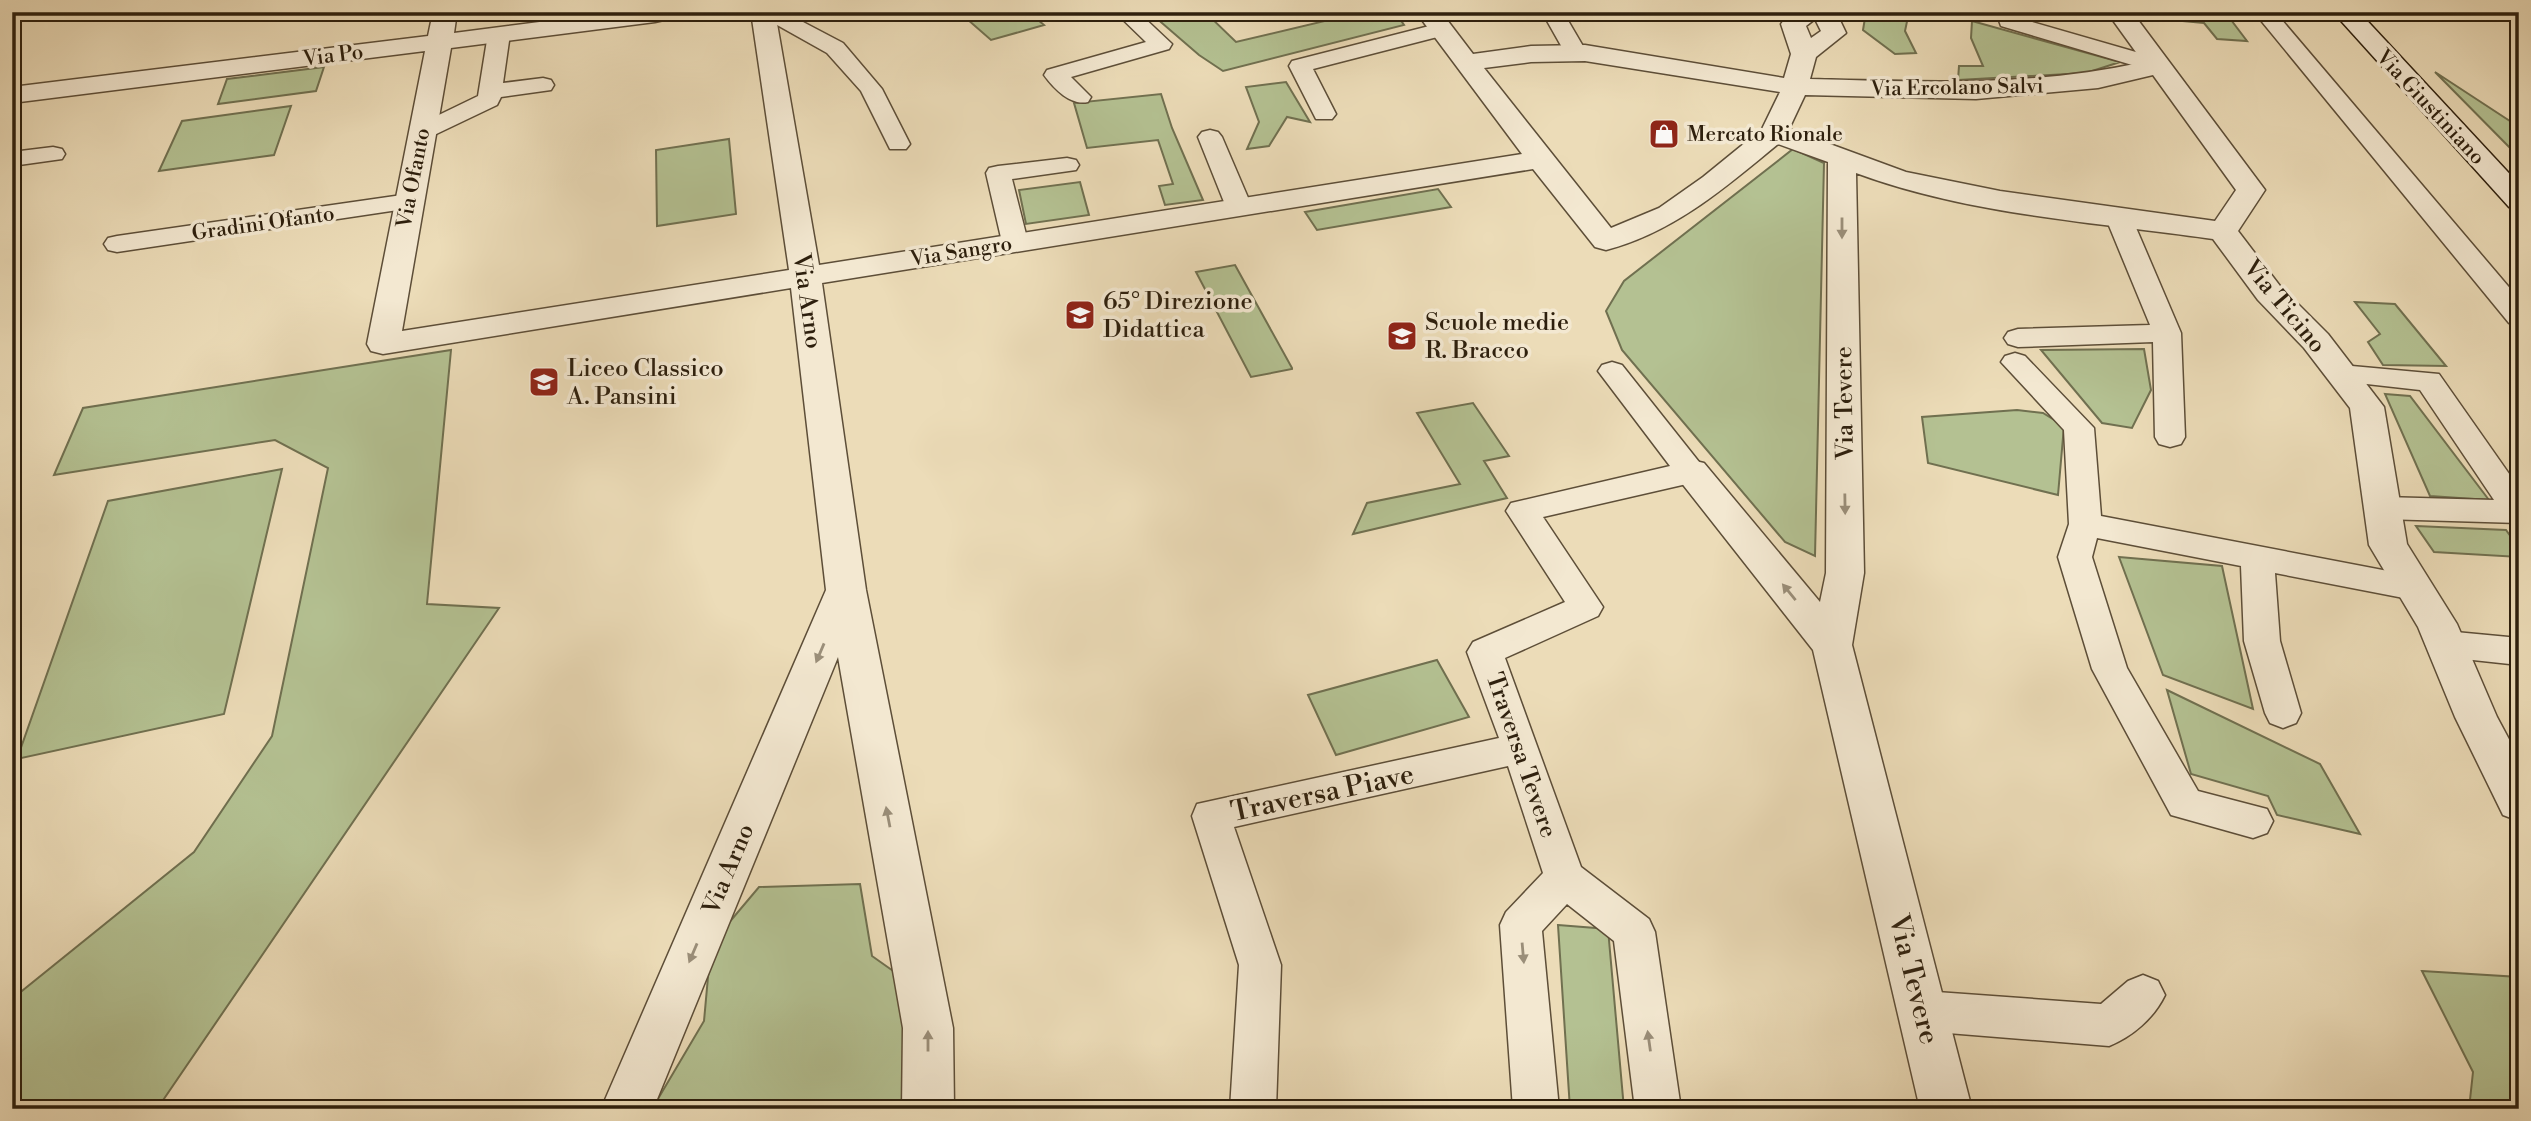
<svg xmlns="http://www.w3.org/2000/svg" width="2531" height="1121" viewBox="0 0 2531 1121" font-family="'Libre Bodoni',serif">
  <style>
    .green { fill: #b4c192; stroke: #707050; stroke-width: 2 }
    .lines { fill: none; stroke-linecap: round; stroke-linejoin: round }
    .lane-casing { stroke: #5d4e38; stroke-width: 3 }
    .street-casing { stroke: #5d4e38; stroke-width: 3 }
    .secondary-casing { stroke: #2d1f0d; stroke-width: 3 }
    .lane { fill: #f3e8d1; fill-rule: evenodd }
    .street { fill: #f3e8d1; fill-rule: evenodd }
    .secondary { fill: #f3e8d1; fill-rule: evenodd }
    .oneway { fill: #9a8e79 }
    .labels { text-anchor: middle; stroke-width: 7; stroke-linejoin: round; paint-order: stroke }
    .far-street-label { font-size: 21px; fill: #2d1f0d; stroke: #f3e8d1 }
    .far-poi-label { font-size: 21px; fill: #2d1f0d; stroke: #f3e8d1; text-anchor: start }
    .street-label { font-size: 24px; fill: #2d1f0d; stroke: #f3e8d1 }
    .poi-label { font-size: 24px; fill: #2d1f0d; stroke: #f3e8d1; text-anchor: start }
    .near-street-label { font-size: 28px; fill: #2d1f0d; stroke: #f3e8d1 }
  </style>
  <rect width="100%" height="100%" fill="#ecdcb8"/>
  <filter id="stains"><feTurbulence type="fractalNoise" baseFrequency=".00286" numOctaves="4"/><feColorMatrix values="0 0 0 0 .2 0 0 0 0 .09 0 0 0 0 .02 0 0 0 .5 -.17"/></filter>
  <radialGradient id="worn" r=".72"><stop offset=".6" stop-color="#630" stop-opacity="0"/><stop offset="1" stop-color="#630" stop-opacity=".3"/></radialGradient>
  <path class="green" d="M959 12H1034L1031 14 1044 25 991 40Z
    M1173 12H1216L1208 15 1236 42 1350 15 1347 12H1395L1404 25 1223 71 1199 55 1155 17Z
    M1866 12H1909L1905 31 1916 53 1895 54 1863 30Z
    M2137 12H2225L2247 41 2217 39 2204 23 2140 17Z
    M1972 21 2120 62 2086 73 1958 80 1959 66H1983L1971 38Z
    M324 67 316 91 218 104 227 79Z
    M2435 72 2519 127V157Z
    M1286 82 1310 122 1287 117 1269 146 1247 149 1259 122 1246 87Z
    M1161 94 1172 128 1203 200 1165 205 1159 186 1173 184 1158 140 1087 148 1074 103Z
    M291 106 274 155 159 171 182 121Z
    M729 139 736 214 657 226 656 150Z
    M1793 149 1824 163 1815 556 1785 542 1622 350 1606 311 1624 281Z
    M1080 182 1089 215 1026 224 1019 190Z
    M1438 189 1451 207 1317 230 1305 212Z
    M1235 265 1292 368V369L1251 377 1196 272Z
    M2355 302 2395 304 2446 366 2383 365 2368 342 2380 334Z
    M2144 349 2151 390 2132 428 2102 423 2041 350Z
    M451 350 427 604 499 608 157 1109H12V999L194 852 272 736 328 468 275 440 54 475 83 408Z
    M2385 394 2410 396 2489 500 2430 496Z
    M1473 403 1509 456 1484 461 1507 498 1353 534 1367 503 1460 484 1417 413Z
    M2017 410 2043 413 2064 426 2058 495 1928 463 1922 417Z
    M282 469 224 714 17 759 108 501Z
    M2416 526 2506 530 2519 548V557L2434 552Z
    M2119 557 2222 566 2253 709 2163 675Z
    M1437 660 1469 717 1336 755 1308 695Z
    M2167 690 2320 764 2360 834 2277 815 2268 796 2191 774Z
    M860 884 872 956 920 990 913 1080 896 1109H652L704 1021 711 944 759 887Z
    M1558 925 1608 929 1624 1109H1570Z
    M2422 971 2519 977V1109H2469L2473 1072Z"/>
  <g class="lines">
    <g class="lane-casing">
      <path id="lane" d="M758 12H784L843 43 882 89 910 144 906 149H890L861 91 827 53 761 16Z
        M1115 12H1138L1172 44 1169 49 1071 77 1091 97 1088 102C1071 106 1054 89 1044 75L1047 70 1146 42Z
        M1542 12H1563L1587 53 1584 58H1568Z
        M1996 12H2017L2018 18 2167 61 2170 66 2167 71 2159 73 2001 26Z
        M2254 12H2275L2519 299V325L2509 323Z
        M1441 23 1449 24 1452 29 1449 34 1313 69 1336 114 1332 119H1316L1289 66 1292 61Z
        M499 28 507 29 510 34 503 83 543 78 551 80 554 85 551 90 501 97 497 105 430 137H414L410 132 414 127 478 96 488 34 491 29Z
        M1210 130 1218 132 1222 137 1252 207 1248 212 1239 215 1230 212 1226 207 1198 137 1202 132Z
        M53 147 62 149 65 154 62 159 12 166V152Z
        M1067 158 1076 160 1079 165 1076 170 1012 179 1028 242 1024 248 1015 250 1006 248 1002 242 986 173 989 168 998 166Z
        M409 194 418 197 422 202 418 207 117 252 108 250 104 244 108 238 117 236Z
        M2118 208 2127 211 2131 216 2181 333 2185 437 2181 444 2170 447 2159 444 2155 437 2153 342 2018 347 2008 344 2004 338 2008 332 2018 329 2150 325 2105 216 2109 211Z
        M2015 353 2025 356 2094 428 2101 516 2414 576 2426 579 2431 588 2426 597 2414 600 2275 573 2280 641 2301 713 2296 723 2283 728 2270 723 2265 713 2244 641 2241 566 2097 538 2092 557 2127 668 2198 791 2267 809 2273 821 2267 833 2253 838 2171 815 2092 669 2058 557 2069 524 2064 430 2001 362 2005 356Z
        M1612 362 1622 365 1707 472 1702 479 1691 483 1543 517 1603 607 1598 616 1505 658 1581 867 1649 919 1655 932 1681 1109H1635L1614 941 1567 904 1542 931 1559 1109H1513L1500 925 1506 912 1543 873 1508 766 1234 827 1281 965 1276 1109H1230L1239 965 1192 816 1197 804 1499 738 1467 652 1473 642 1565 602 1506 511 1511 503 1670 466 1598 371 1602 365Z
        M2341 365 2439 374 2519 488V523L2383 519 2372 516 2367 508 2372 500 2383 497 2494 500 2420 390 2331 380 2326 374 2331 368Z
        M2445 631 2519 638V665L2445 657 2433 653 2427 644 2433 635Z
        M2143 975 2158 981 2165 995C2154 1018 2132 1037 2109 1046L1923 1031 1908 1025 1901 1011 1908 997 1923 991 2101 1004 2128 981Z"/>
    </g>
    <g class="street-casing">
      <path id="street" d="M433 12H457L454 33 618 12H665L667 15 664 20 655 22 451 48 402 331 789 270 751 12H775L819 265 1522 154 1416 12H1441L1473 54 1531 46 1585 45 1784 78 1791 54 1781 24C1793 6 1817 12 1836 12L1846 33 1816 57 1810 79C1922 82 2033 87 2143 62L2107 12H2132L2265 190 2238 231 2280 286 2328 334 2384 407 2407 544 2457 624 2497 717 2519 758V821L2503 815 2455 717 2418 627 2369 545 2350 408 2304 348 2258 300 2213 239C2095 222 1969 215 1856 173L1864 573 1852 645 1972 1109H1920L1813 650 1673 472 1678 463 1691 460 1704 463 1820 602 1826 573 1828 162 1778 144C1726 187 1673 233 1606 250L1595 247 1533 169 822 283 866 590 953 1028 954 1109H902L903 1028 838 657 653 1109H601L826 590 791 288 383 354 371 351 367 344 425 51 12 103V87L428 36ZM1815 19 1821 31 1811 38 1806 26ZM1585 61 1780 92 1762 129 1703 177 1659 208 1611 228 1484 68 1531 62ZM2153 75 2236 190 2215 221 2000 191 1906 172 1789 129 1805 95 1976 99 2098 88Z"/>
    </g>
    <g class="secondary-casing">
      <path id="secondary" d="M2333 12H2359L2519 184V210L2509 207Z"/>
    </g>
    <use href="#lane" class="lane"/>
    <use href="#street" class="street"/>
    <use href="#secondary" class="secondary"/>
  </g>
  <defs><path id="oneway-solid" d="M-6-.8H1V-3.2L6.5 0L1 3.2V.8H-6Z" transform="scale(1.75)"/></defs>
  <g class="oneway">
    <use href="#oneway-solid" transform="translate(1842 228) rotate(90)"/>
    <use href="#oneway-solid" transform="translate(1845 504) rotate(89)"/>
    <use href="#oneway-solid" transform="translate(1789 592) rotate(-129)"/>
    <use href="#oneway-solid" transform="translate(820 653) rotate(113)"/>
    <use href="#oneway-solid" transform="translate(888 817) rotate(-101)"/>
    <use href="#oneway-solid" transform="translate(693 953) rotate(113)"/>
    <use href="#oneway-solid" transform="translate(1523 953) rotate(85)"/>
    <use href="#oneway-solid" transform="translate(928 1041) rotate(-90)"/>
    <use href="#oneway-solid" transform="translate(1649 1041) rotate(-98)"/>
  </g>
  <defs>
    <g id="shop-square" transform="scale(1.575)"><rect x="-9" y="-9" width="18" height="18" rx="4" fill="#8f2418" stroke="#f3e8d1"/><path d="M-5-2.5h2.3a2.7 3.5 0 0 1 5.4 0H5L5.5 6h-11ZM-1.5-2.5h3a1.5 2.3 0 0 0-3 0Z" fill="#fff"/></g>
    <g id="school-square" transform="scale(1.575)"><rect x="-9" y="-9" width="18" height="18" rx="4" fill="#8f2418" stroke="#f3e8d1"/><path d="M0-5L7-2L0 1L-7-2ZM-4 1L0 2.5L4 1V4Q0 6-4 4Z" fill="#fff"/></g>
  </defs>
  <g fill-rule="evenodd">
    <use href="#shop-square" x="1664" y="134"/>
    <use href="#school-square" x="1080" y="315"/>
    <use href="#school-square" x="1402" y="336"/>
    <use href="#school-square" x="544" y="382"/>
  </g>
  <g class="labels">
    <g class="far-street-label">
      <text transform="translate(333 55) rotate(-7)" y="7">Via Po</text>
      <text transform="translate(1957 87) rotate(-1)" y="7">Via Ercolano Salvi</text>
      <text transform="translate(2431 107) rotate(47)" y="7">Via Giustiniano</text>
      <text transform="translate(413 178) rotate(-79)" y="7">Via Ofanto</text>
      <text transform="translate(263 223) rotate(-8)" y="7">Gradini Ofanto</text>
      <text transform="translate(961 251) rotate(-9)" y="7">Via Sangro</text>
    </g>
    <g class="far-poi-label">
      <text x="1687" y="141">Mercato Rionale</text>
    </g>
    <g class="street-label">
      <text transform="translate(808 301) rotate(82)" y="8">Via Arno</text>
      <text transform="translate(2285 306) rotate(50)" y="8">Via Ticino</text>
      <text transform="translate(1844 403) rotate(-91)" y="8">Via Tevere</text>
      <text transform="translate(1522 755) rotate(71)" y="8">Traversa Tevere</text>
      <text transform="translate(728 869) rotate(-67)" y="8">Via Arno</text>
    </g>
    <g class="poi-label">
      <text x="1103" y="309">65° Direzione<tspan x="1103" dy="28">Didattica</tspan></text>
      <text x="1425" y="330">Scuole medie<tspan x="1425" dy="28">R. Bracco</tspan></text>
      <text x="567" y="376">Liceo Classico<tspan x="567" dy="28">A. Pansini</tspan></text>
    </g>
    <g class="near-street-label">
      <text transform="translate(1322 792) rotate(-12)" y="10">Traversa Piave</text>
      <text transform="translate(1915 979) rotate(76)" y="10">Via Tevere</text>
    </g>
  </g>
  <rect width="2531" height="1121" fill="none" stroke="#ecdcb8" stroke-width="42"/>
  <rect x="14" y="14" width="2503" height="1093" fill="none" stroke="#2d1f0d" stroke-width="3.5"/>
  <rect x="21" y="21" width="2489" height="1079" fill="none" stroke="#2d1f0d" stroke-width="2"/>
  <rect width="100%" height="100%" filter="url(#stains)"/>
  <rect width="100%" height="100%" fill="url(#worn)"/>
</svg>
